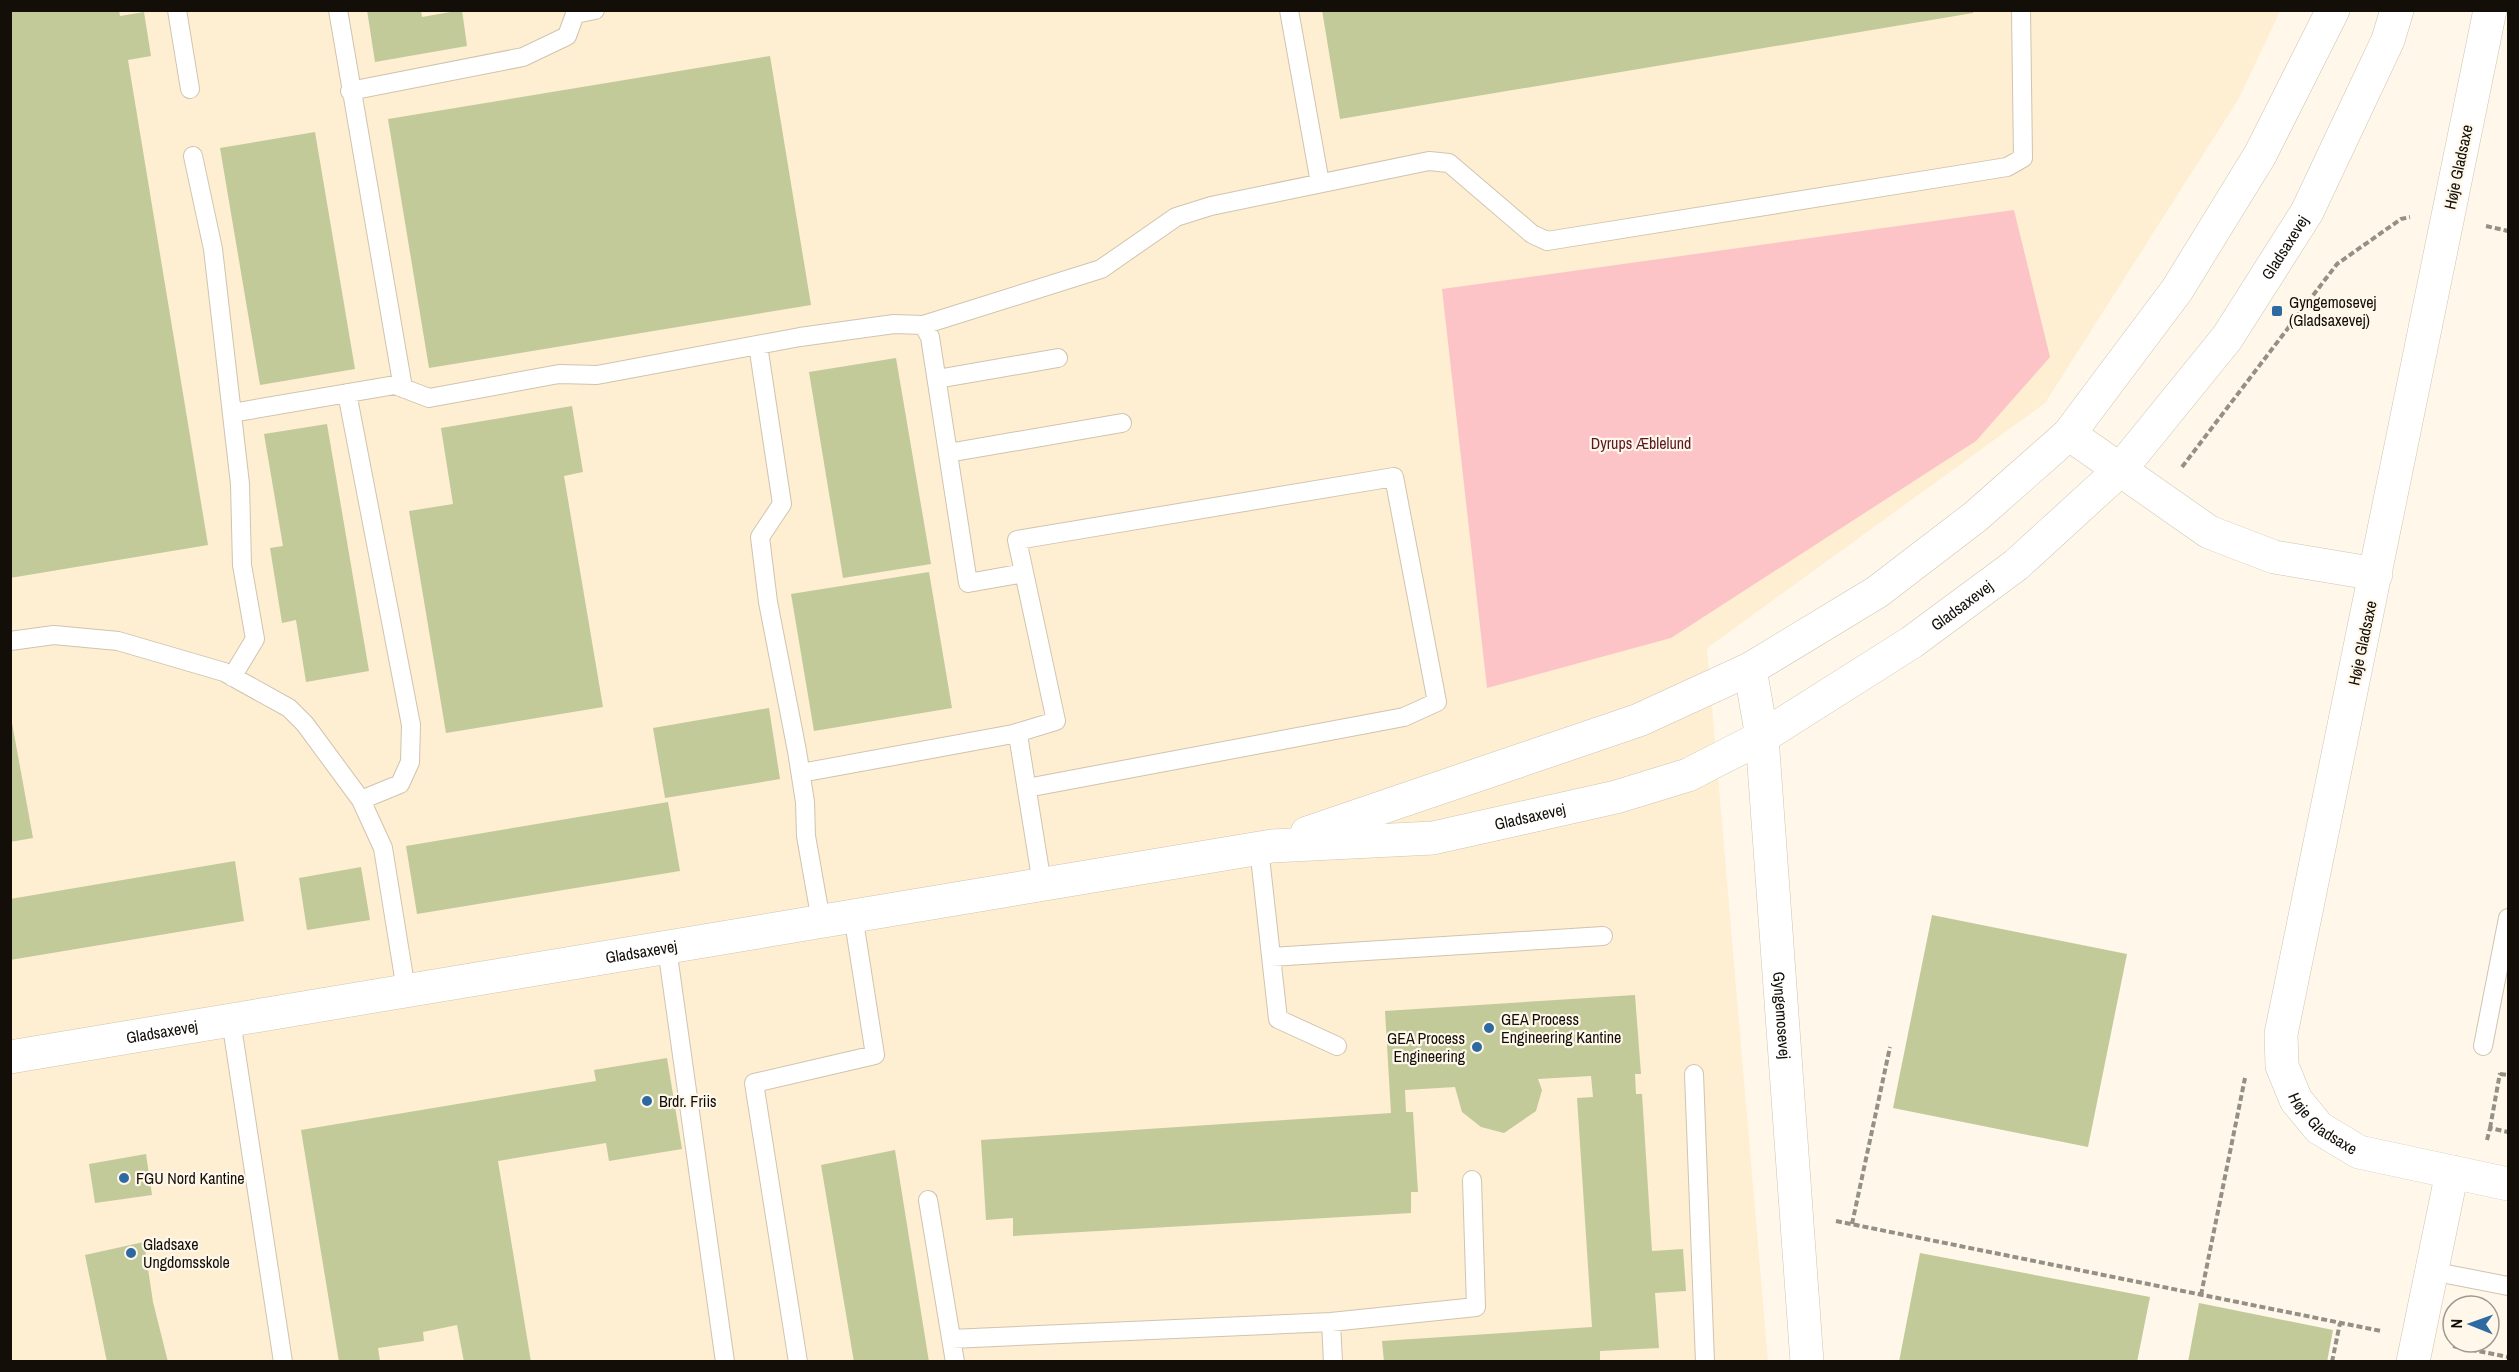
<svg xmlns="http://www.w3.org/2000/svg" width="2519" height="1372" viewBox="0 0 2519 1372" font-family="'Archivo Narrow',sans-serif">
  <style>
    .built { fill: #feeed2 }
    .green { fill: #fcc4c7 }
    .building { fill: #c2ca99 }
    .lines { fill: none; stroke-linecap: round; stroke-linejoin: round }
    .service-casing { stroke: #d0c4af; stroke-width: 20 }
    .minor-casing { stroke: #d0c4af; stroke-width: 34 }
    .tertiary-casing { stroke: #d0c4af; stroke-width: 34 }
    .path { stroke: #959085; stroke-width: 4; stroke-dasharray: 6 3; stroke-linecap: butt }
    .service { stroke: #fff; stroke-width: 18 }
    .minor { stroke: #fff; stroke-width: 33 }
    .tertiary { stroke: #fff; stroke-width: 33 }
    .poi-dot { fill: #2e6aa1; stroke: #fef7ea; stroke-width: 2 }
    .labels { text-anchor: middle; stroke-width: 4.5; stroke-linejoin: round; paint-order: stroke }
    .street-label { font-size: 16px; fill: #130f08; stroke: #fef7ea }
    .poi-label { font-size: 16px; fill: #130f08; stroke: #fef7ea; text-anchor: start }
    .park-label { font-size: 16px; fill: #5b1823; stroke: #fef7ea }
  </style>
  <rect width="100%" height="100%" fill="#fef7ea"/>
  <path class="built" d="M10 11H2280L2239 98 2045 403 1707 648 1768 1362 11 1361Z"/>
  <path class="green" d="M2014 210 2050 357 1976 441 1671 638 1487 688 1442 289Z"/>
  <path class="building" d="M10 10H119L120 16 144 12 151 56 128 60 208 545 10 578Z
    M367 10H421L422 17 462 10 467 46 375 62Z
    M1322 10H1973V13L1340 119Z
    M770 56 811 305 429 368 388 119Z
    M315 132 355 369 260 385 220 148Z
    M896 358 931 564 843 578 809 372Z
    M572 406 583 472 564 476 603 707 446 733 409 511 453 504 441 428Z
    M327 424 369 671 306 682 296 620 282 623 270 548 283 546 264 434Z
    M929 572 952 708 814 731 791 594Z
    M769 708 780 779 665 798 653 728Z
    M10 712 33 838 10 842Z
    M668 802 680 871 417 914 406 846Z
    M235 861 244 921 10 960V899Z
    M361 867 370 920 307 930 299 878Z
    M1932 915 2127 954 2088 1147 1893 1108Z
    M1635 995 1641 1074H1635L1636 1094H1642L1652 1251 1683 1249 1686 1291 1655 1293 1659 1348 1600 1351V1362H1384L1382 1341 1592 1327 1577 1098 1593 1097 1591 1076 1538 1079 1542 1090 1536 1111 1504 1133 1481 1127 1462 1112 1455 1087 1405 1090 1406 1112H1413L1418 1192H1411V1213L1013 1236V1218L986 1220 981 1140 1391 1113 1385 1011Z
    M667 1058 682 1149 609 1161 606 1143 498 1161 531 1362H464L457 1325 423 1332 424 1341 378 1348 380 1361 339 1362 301 1130 596 1081 594 1070Z
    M895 1150 929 1362H854L821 1165Z
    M146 1154 152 1195 95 1203 89 1164Z
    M144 1242 153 1302 168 1362H107L85 1255Z
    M1920 1253 2150 1297 2137 1362H1899Z
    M2199 1303 2333 1330 2327 1362H2188Z"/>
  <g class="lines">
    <g class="service-casing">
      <path id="service" d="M177 10 190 89
        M338 10 403 388
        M1289 10 1320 183
        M350 91 523 57 567 36 575 14 595 10
        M193 156 213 249 240 484 242 565 255 639 232 677
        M923 325 1101 269 1176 217 1211 206 1429 161 1449 163 1532 234 1547 241 2007 167 2023 158 2021 10
        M758 345 782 504 760 537 768 602 797 751 805 802 806 836 821 921
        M937 379 1058 358
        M347 393 411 725 410 762 400 784 361 800
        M232 413 395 385 429 398 559 374 597 375 800 337 894 324 923 325 930 337 968 583 1024 573
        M948 453 1122 423
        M10 641 54 635 118 641 224 672 289 708 305 724 361 800 383 848 406 990
        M1013 734 1056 721 1017 540 1394 477 1437 702 1404 717 1027 788
        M801 773 1013 734 1019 741 1042 884
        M1259 848 1278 1019 1337 1046
        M667 948 725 1362
        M1271 957 1603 936
        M231 1020 283 1362
        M2483 1046 2508 918
        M1694 1074 1705 1362
        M928 1200 955 1362
        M2431 1271 2508 1286
        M1331 1322 1333 1362
        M951 1339 1331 1322 1476 1307 1472 1180
        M798 1362 754 1083 875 1055 853 915"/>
    </g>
    <g class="minor-casing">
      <g id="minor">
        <path id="s1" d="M2490 10 2281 1034 2282 1066 2296 1100 2319 1128 2359 1152 2508 1184"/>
        <path d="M2069 434 2209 532 2274 557 2376 574"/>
        <path id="s2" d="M1750 669 1762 737 1807 1362"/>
        <path d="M2413 1362 2452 1172"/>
      </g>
    </g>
    <g class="tertiary-casing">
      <g id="tertiary">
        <path d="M1307 833 1639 720 1750 669 1877 592 1975 517 2069 434 2177 290 2260 155 2333 10"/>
        <path id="s3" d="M10 1057 1272 846 1433 838 1616 797 1688 775 1762 737 1912 642 2016 565 2119 471 2227 338 2307 212 2388 40 2397 10"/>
      </g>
    </g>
    <path class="path" d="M2486 226 2508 231
      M2182 467 2337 264 2401 219 2410 217
      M2500 1074 2508 1075
      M2490 1128 2500 1073
      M2487 1140 2490 1128 2508 1132
      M1836 1221 2381 1331
      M1852 1224 1890 1047
      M2201 1295 2245 1078
      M2453 1346 2508 1357
      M2332 1362 2340 1323"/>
    <use href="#service" class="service"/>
    <use href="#minor" class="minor"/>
    <use href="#tertiary" class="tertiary"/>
  </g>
  <g class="poi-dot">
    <rect x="2271" y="305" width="12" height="12" rx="3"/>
    <circle cx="1489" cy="1028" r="6"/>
    <circle cx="1477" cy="1047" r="6"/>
    <circle cx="647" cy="1101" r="6"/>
    <circle cx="124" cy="1178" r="6"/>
    <circle cx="131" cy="1253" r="6"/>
  </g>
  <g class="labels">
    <g class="street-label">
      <text transform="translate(2458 167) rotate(-78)" y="6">Høje Gladsaxe</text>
      <text dy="6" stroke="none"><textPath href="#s3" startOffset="2512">Gladsaxevej</textPath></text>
      <text dy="6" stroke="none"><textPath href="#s3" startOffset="2026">Gladsaxevej</textPath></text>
      <text transform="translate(2362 643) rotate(-78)" y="6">Høje Gladsaxe</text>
      <text dy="6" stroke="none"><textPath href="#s3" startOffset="1540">Gladsaxevej</textPath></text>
      <text dy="6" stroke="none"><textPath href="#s3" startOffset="640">Gladsaxevej</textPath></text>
      <text dy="6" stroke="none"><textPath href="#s2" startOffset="348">Gyngemosevej</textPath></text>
      <text dy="6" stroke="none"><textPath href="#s3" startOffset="154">Gladsaxevej</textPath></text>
      <text dy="6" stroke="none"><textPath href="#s1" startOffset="1150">Høje Gladsaxe</textPath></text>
    </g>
    <g class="poi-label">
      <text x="2289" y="308">Gyngemosevej<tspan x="2289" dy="18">(Gladsaxevej)</tspan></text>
      <text x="1501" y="1025">GEA Process<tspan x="1501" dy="18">Engineering Kantine</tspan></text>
      <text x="1465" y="1044" text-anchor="end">GEA Process<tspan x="1465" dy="18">Engineering</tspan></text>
      <text x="659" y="1107">Brdr. Friis</text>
      <text x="136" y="1184">FGU Nord Kantine</text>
      <text x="143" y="1250">Gladsaxe<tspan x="143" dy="18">Ungdomsskole</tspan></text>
    </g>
    <g class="park-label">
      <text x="1641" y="449">Dyrups Æblelund</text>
    </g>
  </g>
  <rect width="2519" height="1372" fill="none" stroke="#130f08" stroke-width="24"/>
  <g transform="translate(2471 1324) rotate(271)"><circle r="28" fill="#fef7ea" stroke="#a09a90" stroke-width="1.5"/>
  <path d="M0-4.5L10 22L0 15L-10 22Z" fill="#2e6aa1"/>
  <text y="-9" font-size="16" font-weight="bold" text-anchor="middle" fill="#130f08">N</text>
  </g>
</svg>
